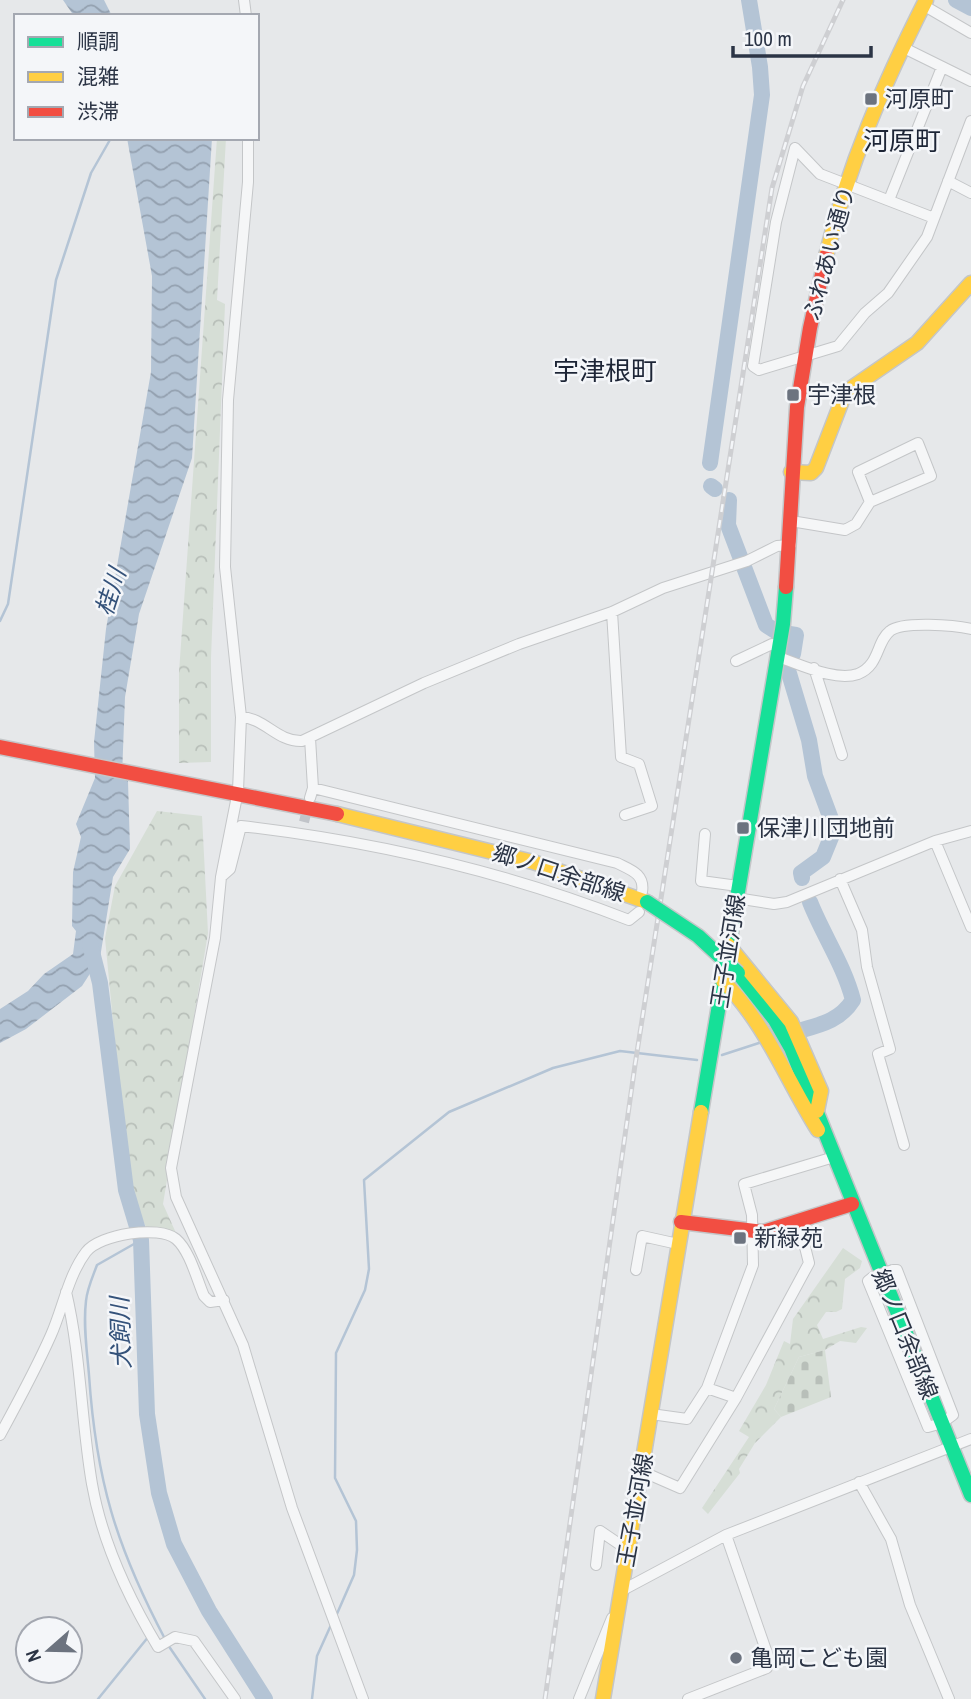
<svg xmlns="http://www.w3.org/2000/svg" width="971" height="1699" viewBox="0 0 971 1699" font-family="'Archivo Narrow','Noto Sans JP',sans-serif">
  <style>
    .forest { fill: url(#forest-crowns) }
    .cemetery { fill: url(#cemetery-stones) }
    .water { fill: url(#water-waves) }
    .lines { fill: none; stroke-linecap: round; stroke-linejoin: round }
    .stream { stroke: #b4c4d5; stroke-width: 2.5 }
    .river { stroke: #b4c4d5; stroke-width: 16 }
    .street-tunnel { stroke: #c1c4c9; stroke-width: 10; stroke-dasharray: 10 5; stroke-linecap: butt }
    .street-casing { stroke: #c4c6c8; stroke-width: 12 }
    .fast-casing { stroke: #c4c6c8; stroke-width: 17 }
    .slow-casing { stroke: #c4c6c8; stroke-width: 17 }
    .jam-casing { stroke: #c4c6c8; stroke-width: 17 }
    .street { stroke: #f5f6f7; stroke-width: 10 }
    .fast { stroke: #16e098; stroke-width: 14 }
    .slow { stroke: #ffcf43; stroke-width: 14 }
    .jam { stroke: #f24e42; stroke-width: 14 }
    .rail-casing { stroke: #cecfd2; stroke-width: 5 }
    .rail { stroke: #f4f6f9; stroke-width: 2.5; stroke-dasharray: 8; stroke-linecap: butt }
    .street-bridge-casing { stroke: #c4c6c8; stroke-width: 12; stroke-linecap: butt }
    .fast-bridge-casing { stroke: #c4c6c8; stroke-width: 17; stroke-linecap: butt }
    .street-bridge { stroke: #f5f6f7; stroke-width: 10 }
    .fast-bridge { stroke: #16e098; stroke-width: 14 }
    .poi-dot { fill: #6c737f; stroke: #f4f6f9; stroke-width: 2.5 }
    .labels { text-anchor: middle; stroke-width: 5; stroke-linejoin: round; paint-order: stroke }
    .poi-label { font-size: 23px; fill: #2b3445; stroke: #f4f6f9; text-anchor: start }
    .street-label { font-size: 23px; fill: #2b3445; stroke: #f4f6f9 }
    .water-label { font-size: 24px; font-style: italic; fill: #34527a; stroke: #f4f6f9 }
    .quarter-label { font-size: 26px; fill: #1d2536; stroke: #f4f6f9 }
  </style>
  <defs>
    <pattern id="forest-crowns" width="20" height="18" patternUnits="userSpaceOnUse" patternTransform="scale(1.75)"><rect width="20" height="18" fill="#d6ded6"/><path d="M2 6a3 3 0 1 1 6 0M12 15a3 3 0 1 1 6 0" fill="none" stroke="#b8bfb9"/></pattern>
    <pattern id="cemetery-stones" width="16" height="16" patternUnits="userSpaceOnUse" patternTransform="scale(1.75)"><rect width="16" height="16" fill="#d6ded6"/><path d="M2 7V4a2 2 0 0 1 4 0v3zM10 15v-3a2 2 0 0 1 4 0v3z" fill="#b8bfb9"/></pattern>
    <pattern id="water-waves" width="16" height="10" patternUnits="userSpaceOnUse" patternTransform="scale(1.75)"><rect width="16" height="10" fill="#b4c4d5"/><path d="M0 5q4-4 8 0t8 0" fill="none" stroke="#93a0af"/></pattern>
  </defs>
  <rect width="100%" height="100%" fill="#e6e8ea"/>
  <path class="forest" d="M217 138H226L217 300 225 304 211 658V762L179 763V672Z
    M157 811 202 816 208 933 163 1204 176 1233 146 1227 134 1202 119 1084 105 938 115 886Z
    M843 1248 862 1261 860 1268 845 1279 842 1309 836 1312H826L817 1325 823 1339 861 1327 867 1328 856 1343 840 1341 825 1350 799 1357 774 1409 781 1417 755 1443 739 1469 740 1473 708 1514 702 1508 749 1437 739 1431 766 1385 784 1341 790 1344 793 1319Z"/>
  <path class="cemetery" d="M825 1350 831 1397 781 1417 774 1409 799 1357Z"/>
  <path class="water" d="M63 0H104L112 16H74Z
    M127 138H212L192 458 139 614 125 697 122 776 128 781 130 849 113 877 100 958 82 986 26 1029 0 1043V1009L28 991 44 974 73 954 76 931 72 926 73 872 81 837 76 824 95 778 94 742 106 629 151 372 152 276Z"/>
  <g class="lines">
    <path class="stream" d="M0 621 8 604 56 280 91 173 111 138
      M722 1055 762 1042
      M141 1240 97 1265C93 1276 87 1289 86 1301 83 1325 87 1351 89 1375 96 1480 116 1546 165 1639
      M336 1616 354 1575 357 1550 356 1521 335 1478 336 1353 365 1290 369 1269 364 1180 449 1112 553 1068 620 1051 697 1060
      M168 1645 205 1699
      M98 1699 149 1636
      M312 1699 317 1656 331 1625"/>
    <path class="river" d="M956 0 971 8
      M710 463 762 95 760 67 749 0
      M711 486 715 489
      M729 500 728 525 766 625 777 632 796 635 793 654
      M788 670 809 740 815 776 831 819 832 835 823 857 801 873 802 878
      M90 944 100 983 126 1190 141 1240 147 1414 159 1493 174 1544 209 1611 265 1699
      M802 1030C824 1024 841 1019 853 1000 844 965 823 935 810 902"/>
    <path class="street-tunnel" d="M304 822 309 802"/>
    <g class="street-casing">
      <path id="street" d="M244 0 246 16
        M923 5 971 33
        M902 47 971 81
        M248 138V182L228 400 225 567 241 717 238 791 221 877 215 938 171 1168 176 1197 243 1345 292 1508 363 1699
        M795 148 776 222 753 366 759 370 838 346 865 313 888 293 927 237 971 121
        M795 148 820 174 934 218
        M948 181 971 193
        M889 200 942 67
        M791 521 845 530 856 524 870 502 858 472 918 443 931 476 870 502
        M612 612 621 757 639 764 652 806 625 815
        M778 657C800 664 835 682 858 674 880 665 876 642 890 631 902 621 955 625 971 629
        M736 661 772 644 780 647
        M814 668 842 755
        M241 717C265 718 277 742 302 741L424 683 519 644 612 612 663 588 747 561 777 546 791 545
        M313 788 617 863C631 870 645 874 642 892
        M310 798 313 788 310 738
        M705 834 701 881 738 886
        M935 841 971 927
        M221 877 230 869 241 826C371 841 506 872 629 920L639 912
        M840 879 862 930 867 967 890 1049 878 1054 904 1145
        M736 898 774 904 787 902 935 841 971 831
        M636 1270 642 1236 678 1244
        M873 1277 868 1281 928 1427 942 1423 953 1415 897 1270H893
        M66 1292C81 1355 81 1420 92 1484 102 1542 128 1597 158 1647L175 1637 194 1641 235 1699
        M707 1388 753 1265 752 1215 744 1184 834 1157
        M651 1414 687 1419 707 1388 736 1398 809 1263 799 1223
        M0 1435C18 1402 36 1369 51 1335 63 1308 68 1276 86 1252 100 1234 159 1225 176 1239 190 1251 197 1280 204 1296L210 1302 224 1300
        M641 1471 680 1488 736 1398
        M859 1482 891 1539 910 1605 949 1699
        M596 1565 600 1531 628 1550
        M621 1591 726 1535 971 1439
        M579 1699 612 1618
        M688 1699 767 1668 769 1659 726 1535"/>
    </g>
    <g class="fast-casing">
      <path id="fast" d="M738 973 775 1020 791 1048 971 1495
        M701 1112 783 624 786 587"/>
    </g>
    <g class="slow-casing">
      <path id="slow" d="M826 256C848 166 884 83 926 0
        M791 472 811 473 816 468 843 398 853 387 917 343 971 283
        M337 814 533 862 647 902
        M728 945 791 1022 821 1091 817 1111
        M723 981C766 1024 786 1079 818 1130
        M603 1699 701 1112"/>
    </g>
    <g class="jam-casing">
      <path id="jam" d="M786 587 797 407 810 328 826 256
        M0 747 337 814
        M681 1222 763 1232 852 1204"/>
    </g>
    <use href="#street" class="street"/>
    <use href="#fast" class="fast"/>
    <use href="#slow" class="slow"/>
    <use href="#jam" class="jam"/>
    <g class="rail-casing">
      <path id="rail" d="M545 1699 635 1065 772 188 803 86 843 0"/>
    </g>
    <use href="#rail" class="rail"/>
    <g class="street-bridge-casing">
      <path id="street-bridge" d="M873 1277 893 1270"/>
    </g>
    <g class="fast-bridge-casing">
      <path id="fast-bridge" d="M647 902 698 936 738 973"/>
    </g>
    <use href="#street-bridge" class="street-bridge"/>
    <use href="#fast-bridge" class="fast-bridge"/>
  </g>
  <g class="poi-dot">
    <rect x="864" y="92" width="14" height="14" rx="3.5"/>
    <rect x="786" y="388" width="14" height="14" rx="3.5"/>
    <rect x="736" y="821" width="14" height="14" rx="3.5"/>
    <rect x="733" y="1231" width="14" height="14" rx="3.5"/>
    <circle cx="736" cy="1658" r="7"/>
  </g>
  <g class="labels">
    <g class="poi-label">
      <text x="885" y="107">河原町</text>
      <text x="807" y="403">宇津根</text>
      <text x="757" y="836">保津川団地前</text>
      <text x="754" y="1246">新緑苑</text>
      <text x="750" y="1666">亀岡こども園</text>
    </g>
    <g class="street-label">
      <text transform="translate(829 253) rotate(-75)" y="8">ふれあい通り</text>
      <text transform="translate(559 873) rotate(18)" y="8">郷ノ口余部線</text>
      <text transform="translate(728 951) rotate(-81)" y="8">王子並河線</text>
      <text transform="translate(905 1334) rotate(68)" y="8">郷ノ口余部線</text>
      <text transform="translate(635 1510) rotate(-80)" y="8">王子並河線</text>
    </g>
    <g class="water-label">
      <text transform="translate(111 592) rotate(-72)" y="8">桂川</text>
      <text transform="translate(121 1333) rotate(-92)" y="8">犬飼川</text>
    </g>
    <g class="quarter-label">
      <text x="902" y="150">河原町</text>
      <text x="605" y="380">宇津根町</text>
    </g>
  </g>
  <rect x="14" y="14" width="245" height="126" fill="#f4f6f9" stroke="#a4a8b1" stroke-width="2"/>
  <rect x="28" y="37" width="35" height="10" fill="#16e098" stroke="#a4a8b1" stroke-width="2"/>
  <text x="77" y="49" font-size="21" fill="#2b3445">順調</text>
  <rect x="28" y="72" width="35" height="10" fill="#ffcf43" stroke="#a4a8b1" stroke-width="2"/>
  <text x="77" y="84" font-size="21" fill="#2b3445">混雑</text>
  <rect x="28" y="107" width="35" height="10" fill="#f24e42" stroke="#a4a8b1" stroke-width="2"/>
  <text x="77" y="119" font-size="21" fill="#2b3445">渋滞</text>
  <g transform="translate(49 1650) rotate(250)"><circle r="33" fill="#f4f6f9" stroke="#a4a8b1" stroke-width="2"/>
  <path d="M0-5L12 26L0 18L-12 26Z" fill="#6c737f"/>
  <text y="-10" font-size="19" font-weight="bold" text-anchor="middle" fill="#2b3445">N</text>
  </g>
  <path d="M733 46v10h138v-10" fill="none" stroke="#2b3445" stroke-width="3.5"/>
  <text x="744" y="46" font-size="21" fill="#2b3445" stroke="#f4f6f9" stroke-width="5" paint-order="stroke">100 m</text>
</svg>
